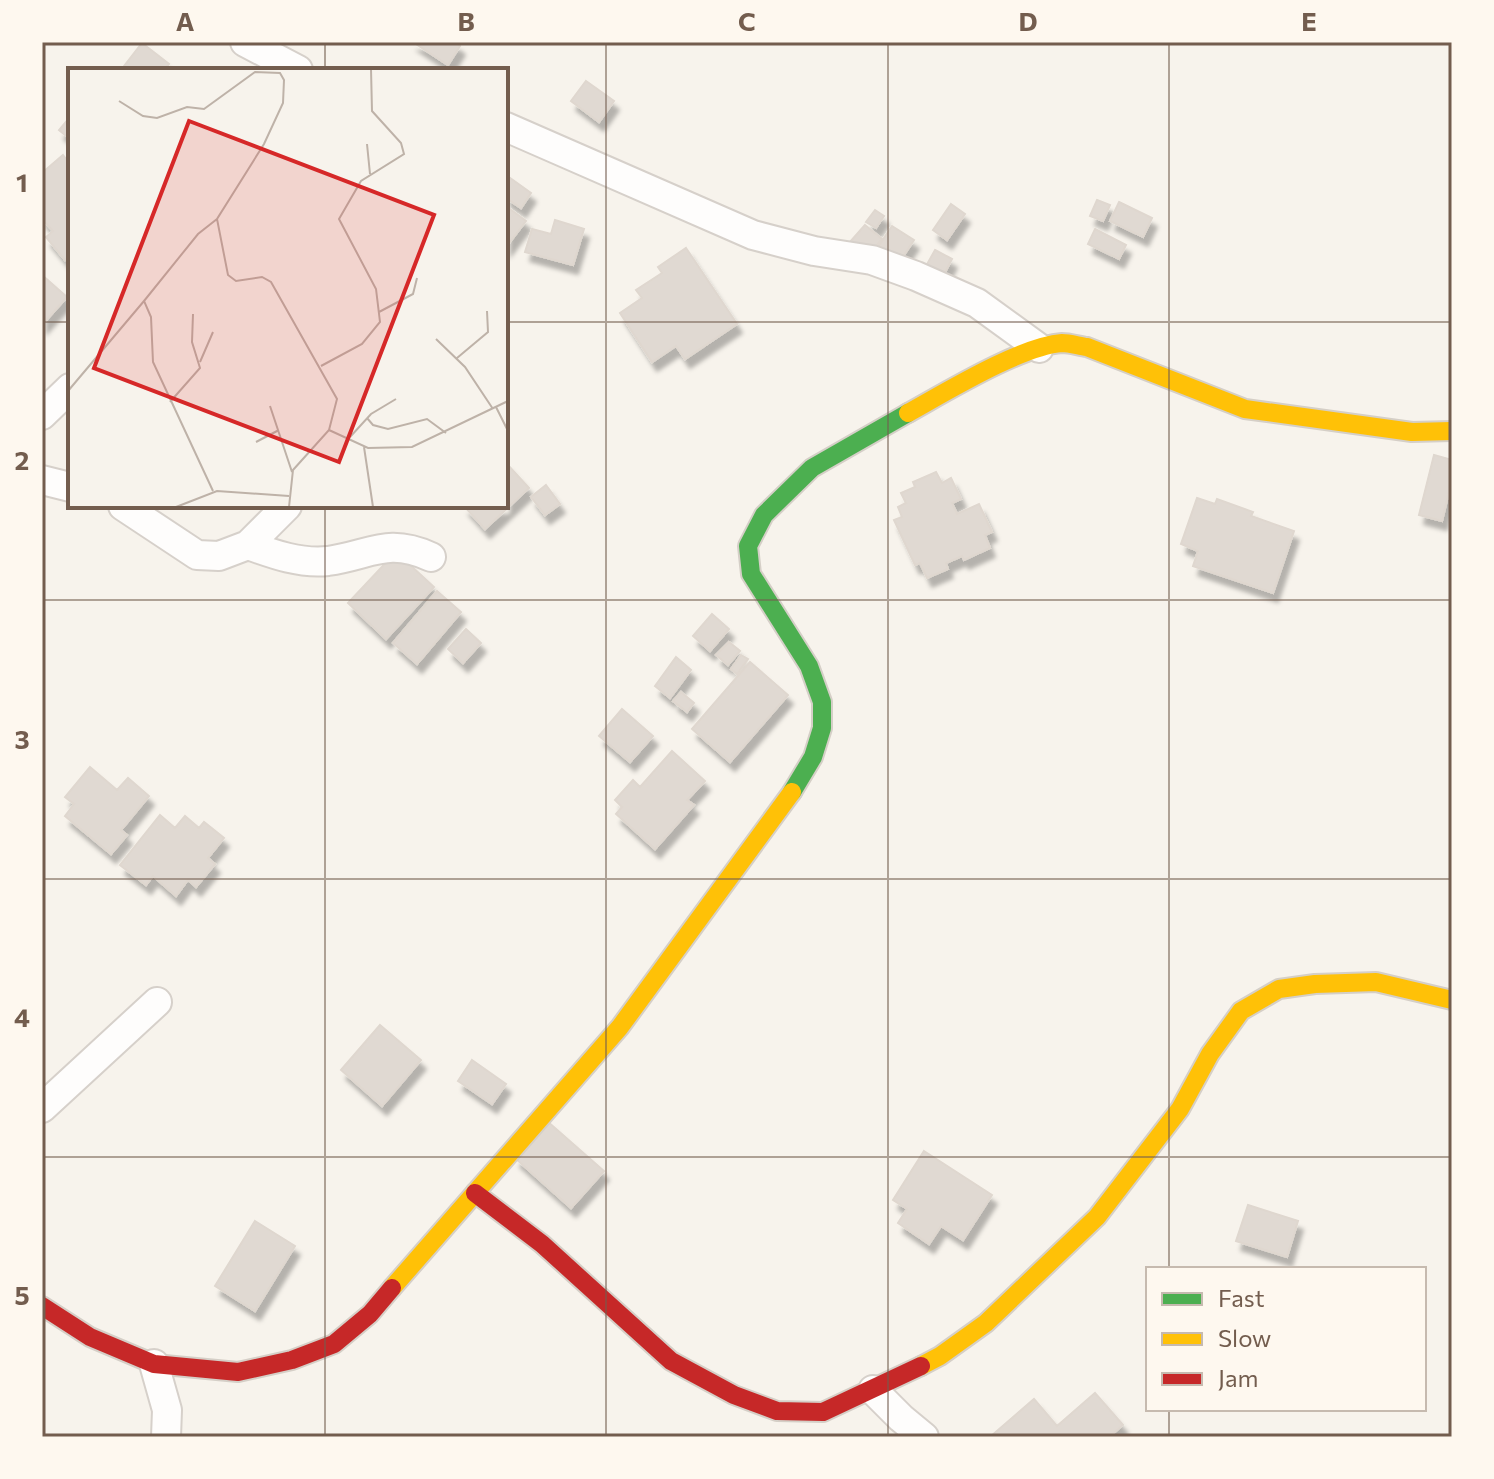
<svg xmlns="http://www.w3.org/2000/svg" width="1494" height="1479" viewBox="0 0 1494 1479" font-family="Commissioner,sans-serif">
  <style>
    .building { fill: #e0d9d2; stroke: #dfd7cf; stroke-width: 2; filter: url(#shadow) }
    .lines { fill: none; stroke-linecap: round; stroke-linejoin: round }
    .street-casing { stroke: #d6d0ca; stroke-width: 32 }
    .fast-casing { stroke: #d5cfc7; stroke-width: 22 }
    .slow-casing { stroke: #d5cfc7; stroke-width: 22 }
    .jam-casing { stroke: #d5cfc7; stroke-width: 22 }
    .street { stroke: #fefdfc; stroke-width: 28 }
    .fast { stroke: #4caf50; stroke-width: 18 }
    .slow { stroke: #ffc107; stroke-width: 18 }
    .jam { stroke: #c62828; stroke-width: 18 }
    .grid { fill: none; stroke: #735d4e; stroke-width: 2; stroke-opacity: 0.55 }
    .inset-road { fill: none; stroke: #beb2a8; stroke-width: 2 }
    .view { fill: #d62828; fill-opacity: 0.15; stroke: #d62828; stroke-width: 4 }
    .inset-edge { fill: none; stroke: #735d4e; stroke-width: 4 }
    .neatline { fill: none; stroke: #735d4e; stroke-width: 3 }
    .grid-label { font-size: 26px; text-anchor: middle; font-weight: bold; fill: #735d4e }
  </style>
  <defs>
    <filter id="shadow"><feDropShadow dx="5" dy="9" stdDeviation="2" flood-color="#0004"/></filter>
  </defs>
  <rect width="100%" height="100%" fill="#f7f3ec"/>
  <path class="building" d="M413 42H455L460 46 448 65Z
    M142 43 169 64 164 70H121Z
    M586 81 614 101 599 122 571 101Z
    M70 117V139L59 130Z
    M63 155 70 164V256L65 260 46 237 53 231 42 219V173Z
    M506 175 531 193 521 208 506 198Z
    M1097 200 1110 205 1103 221 1090 216Z
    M1119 202 1152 218 1143 237 1110 221Z
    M951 204 965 214 947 240 933 230Z
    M506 206 526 221 506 247Z
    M875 210 884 216 876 228 866 222Z
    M555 220 584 229 573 265 525 252 532 229 551 234Z
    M865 225 882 239 867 257 850 242Z
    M892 226 914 240 900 261 878 247Z
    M1095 229 1126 245 1119 259 1088 244Z
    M686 248 737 324 685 359 676 346 652 362 620 313 642 298 636 290 662 273 658 267Z
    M935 250 952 259 942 278 925 268Z
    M42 275 67 297 42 325Z
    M1434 455 1452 460V479L1442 521 1419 515Z
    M506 463 529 488 485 529 464 506H506Z
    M936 472 942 483 951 478 961 499 952 503 957 514 979 504 992 532 985 535 990 548 964 560 962 556 946 563 948 569 927 578 920 563 915 565 894 520 902 517 898 507 906 503 901 493 915 487 913 482Z
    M546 485 560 504 545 515 531 497Z
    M1197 498 1215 504 1217 499 1253 512 1251 516 1294 531 1273 593 1193 566 1198 551 1181 544Z
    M396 552 434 587 386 639 348 603Z
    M437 591 461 612 417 664 393 643Z
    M712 614 729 629 710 651 693 636Z
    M466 629 481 643 463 663 448 649Z
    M729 642 740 651 728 665 716 655Z
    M741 655 748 659 737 674 731 669Z
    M676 657 691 670 670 698 655 686Z
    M750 662 788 695 730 762 692 729Z
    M681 692 694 703 687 712 673 701Z
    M622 709 653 736 630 762 599 736Z
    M672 751 705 781 687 800 694 805 655 849 616 814 622 807 615 800 633 780 640 787Z
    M90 767 117 790 128 778 149 796 121 830 127 835 111 854 65 816 74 804 65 797Z
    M160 815 175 828 185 816 199 828 204 822 224 838 208 858 215 864 196 887 188 880 176 896 153 876 146 885 120 865Z
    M380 1025 421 1060 382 1106 341 1070Z
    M472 1060 506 1084 492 1104 458 1081Z
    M547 1121 604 1171 571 1208 515 1158Z
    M924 1151 992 1195 963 1240 941 1226 929 1244 898 1223 907 1209 893 1200Z
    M1248 1205 1298 1221 1287 1257 1236 1241Z
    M255 1221 295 1246 255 1311 215 1286Z
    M1095 1393 1123 1425 1109 1437H990L1034 1399 1057 1426Z"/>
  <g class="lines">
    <g class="street-casing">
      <path id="street" d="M245 42 298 70
        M506 127 753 235 814 251 872 260 916 276 977 303 1039 348
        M42 415 70 388
        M42 480 70 487
        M123 506 197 555 219 556 248 545 287 506
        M248 545C273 554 300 564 328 561 371 555 387 537 431 557
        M42 1108 157 1002
        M154 1364 167 1410 166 1437
        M873 1390 901 1418 924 1437"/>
    </g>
    <g class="fast-casing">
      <path id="fast" d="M792 792 813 757 822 728V702L809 666 751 574 748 546 764 515 812 468 908 413"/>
    </g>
    <g class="slow-casing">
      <path id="slow" d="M908 413C946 392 1021 346 1062 343 1070 343 1079 346 1087 347L1245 409 1412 432 1452 431
        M392 1288 620 1027 792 792
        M921 1366 940 1356 986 1323 1097 1217 1180 1109 1210 1054 1241 1011 1279 989 1315 984 1376 982 1452 1000"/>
    </g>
    <g class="jam-casing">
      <path id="jam" d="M475 1193 542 1244 671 1361 734 1395 777 1411 823 1412 921 1366
        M42 1306 90 1337 154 1364 238 1372 292 1360 334 1344 370 1314 392 1288"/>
    </g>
    <use href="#street" class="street"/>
    <use href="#fast" class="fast"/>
    <use href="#slow" class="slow"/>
    <use href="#jam" class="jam"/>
  </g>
  <path class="grid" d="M325 42V70M606 42V1437M888 42V1437M1169 42V1269M42 322H70M506 322H1452M325 506V1437M42 600H1452M42 879H1452M42 1157H1452M1169 1409V1437"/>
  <g transform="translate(68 68)">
    <rect width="440" height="440" fill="#f7f3ec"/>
    <path class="inset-road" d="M51 33 75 48 89 50 119 39 136 41 187 4 212 5 216 12 215 35 196 76 149 151 160 207 168 213 194 209 203 214 269 331 261 362 225 402 221 439M299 76 302 106M311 244 345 226 349 210M368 271 397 299 425 341M389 290 420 264 419 243M132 294 145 264M253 298 294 276 312 254 308 221 271 151 293 113 336 86 333 75 304 43 303 1M0 323 76 233M102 334 132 300 124 274 125 246M202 338 224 404M428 339 440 363M299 350 305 357 320 361 359 351 378 365M261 362 300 380 344 379 440 333M282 369 303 346 328 331M188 374 211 362M296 379 305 439M145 423 85 294 83 249 76 233 130 166 149 151M108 439 149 423 221 428"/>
    <path class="view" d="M121 53 366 147 271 394 26 300Z"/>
    <rect width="440" height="440" class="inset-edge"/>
  </g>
  <rect width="1494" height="1479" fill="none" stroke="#fef8ef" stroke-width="88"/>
  <rect x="1146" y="1267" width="280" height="144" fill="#fef8ef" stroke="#c6baaf" stroke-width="2"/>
  <rect x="1162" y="1293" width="40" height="12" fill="#4caf50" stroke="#c6baaf" stroke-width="2"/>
  <text x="1218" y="1307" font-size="24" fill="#735d4e">Fast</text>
  <rect x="1162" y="1333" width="40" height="12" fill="#ffc107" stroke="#c6baaf" stroke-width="2"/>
  <text x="1218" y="1347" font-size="24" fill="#735d4e">Slow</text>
  <rect x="1162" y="1373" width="40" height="12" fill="#c62828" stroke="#c6baaf" stroke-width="2"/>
  <text x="1218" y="1387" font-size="24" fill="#735d4e">Jam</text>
  <rect x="44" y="44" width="1406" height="1391" class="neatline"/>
  <g class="grid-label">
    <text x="185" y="31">A</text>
    <text x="466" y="31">B</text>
    <text x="747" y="31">C</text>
    <text x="1028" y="31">D</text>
    <text x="1309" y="31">E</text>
    <text x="22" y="192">1</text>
    <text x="22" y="470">2</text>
    <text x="22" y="749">3</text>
    <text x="22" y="1027">4</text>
    <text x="22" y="1305">5</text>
  </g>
</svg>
